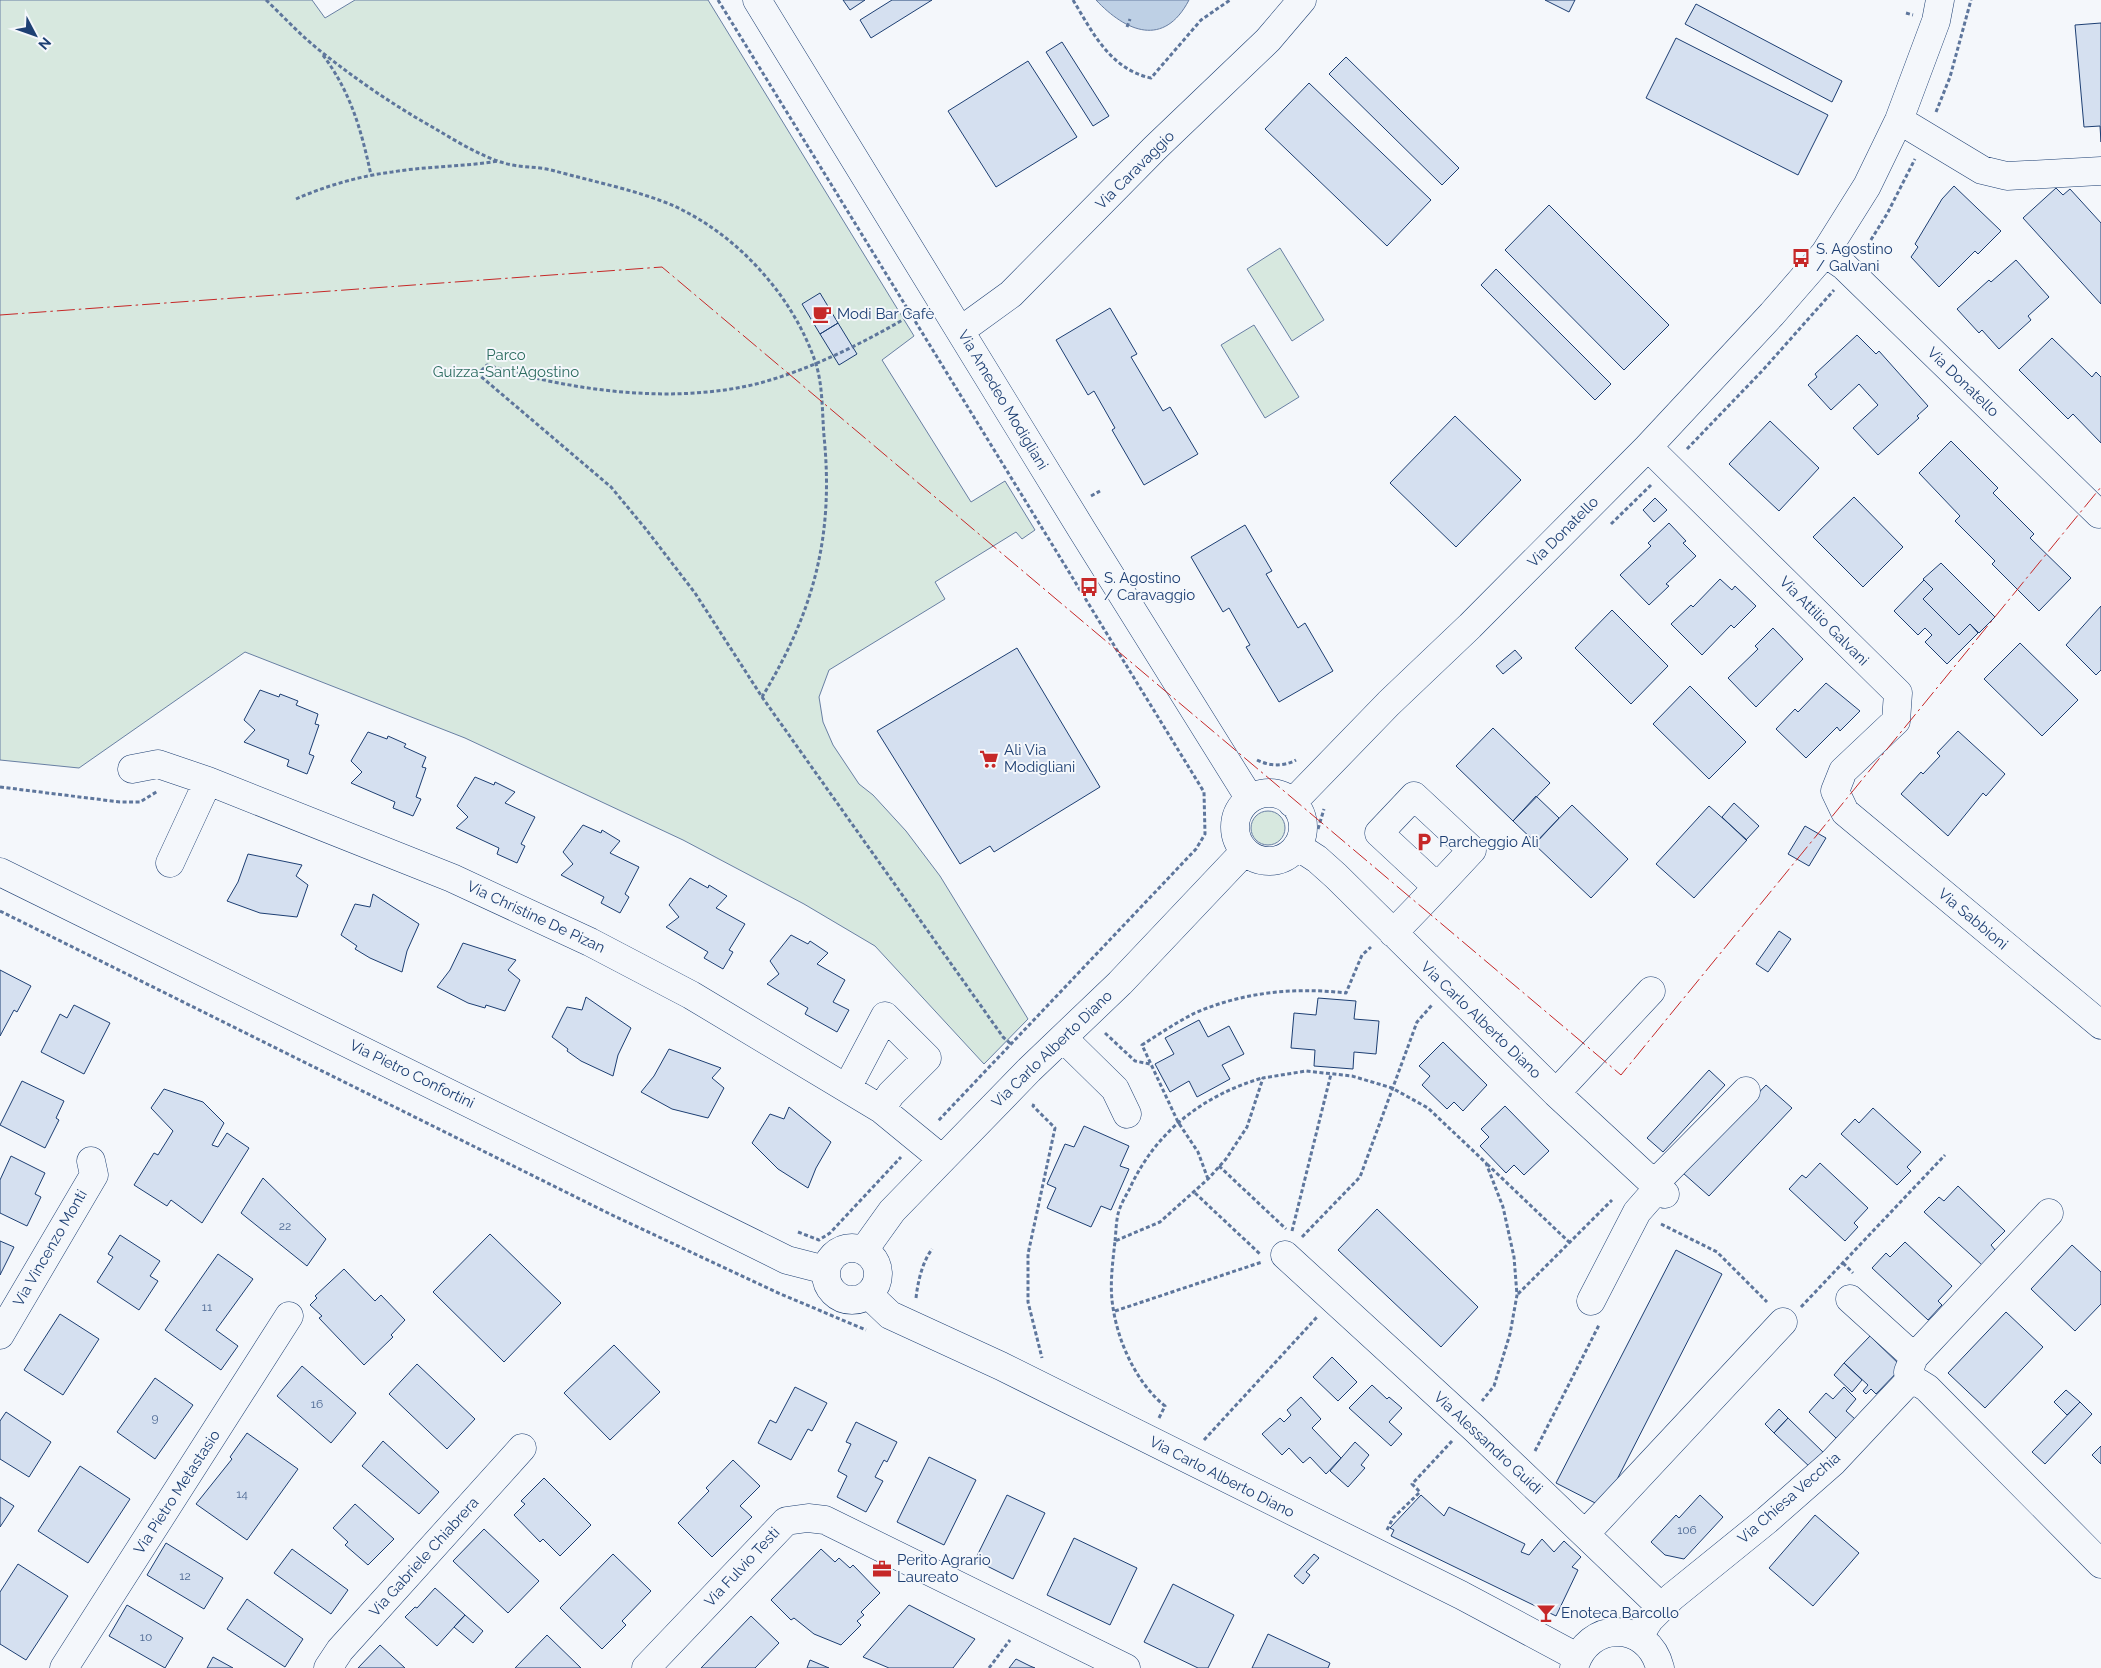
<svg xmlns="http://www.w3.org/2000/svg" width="2101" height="1668" viewBox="0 0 2101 1668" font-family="Raleway,sans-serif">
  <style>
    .green { fill: #d7e8df; stroke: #687fa3 }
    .water { fill: #bed0e5; stroke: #687fa3 }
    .building { fill: #d5e0f0; stroke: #1d3f73 }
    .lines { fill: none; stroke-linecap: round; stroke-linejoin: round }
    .minor-casing { stroke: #1d3f73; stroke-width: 29 }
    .major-casing { stroke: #1d3f73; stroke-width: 29 }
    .path { stroke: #5e769c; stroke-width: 3; stroke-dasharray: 4 2.5; stroke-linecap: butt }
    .minor { stroke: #f4f7fb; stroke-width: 28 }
    .major { stroke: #f4f7fb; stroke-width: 28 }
    .power { stroke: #c62828; stroke-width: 1; stroke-dasharray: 18 4 2.5 4; stroke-linecap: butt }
    .labels { text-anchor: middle; stroke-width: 4; stroke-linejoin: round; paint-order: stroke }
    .number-label { font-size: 12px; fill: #4b6792 }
    .street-label { font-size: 15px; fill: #1d3f73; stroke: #f4f7fb }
    .poi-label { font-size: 15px; fill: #1d3f73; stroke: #f4f7fb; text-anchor: start }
    .park-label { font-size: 15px; fill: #2c6c60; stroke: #f4f7fb }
  </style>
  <rect width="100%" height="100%" fill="#f4f7fb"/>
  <path class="green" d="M0 0H312L325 18 355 0H708L914 336 882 360 971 502 1005 481 1035 530 1022 539 1016 532 935 582 945 599 829 670 819 697 823 722 833 745 859 784 873 795 906 831 940 876 1028 1019 984 1064 875 946 804 904 683 840 465 738 245 652 79 768 0 760Z
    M1280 248 1324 320 1292 341 1247 269Z
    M1254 325 1299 397 1265 418 1221 345Z
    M1251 828a17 17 0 1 1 34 0a17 17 0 1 1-34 0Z"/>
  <path class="water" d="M1096 0H1189C1164 48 1126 32 1096 0Z"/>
  <path class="building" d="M843 0H865L850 10Z
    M892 0H932L871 38 860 20Z
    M1545 0H1575L1569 12Z
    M1696 4 1842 81 1832 102 1685 24Z
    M2101 23V142L2100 126 2084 127 2075 25Z
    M1676 38 1828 115 1798 175 1646 98Z
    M1062 42 1109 116 1093 126 1046 52Z
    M1346 57 1459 168 1442 185 1329 74Z
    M1028 61 1077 137 996 187 948 111Z
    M1309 83 1431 200 1387 246 1265 129Z
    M1954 186 2001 231 1978 254 1975 251 1939 287 1911 257 1918 247 1915 244 1942 199Z
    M2056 188 2063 195 2070 189 2101 223V304L2023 218Z
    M1549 205 1669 325 1624 370 1505 250Z
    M2016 260 2049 297 2028 316 2031 320 1999 349 1982 330 1979 333 1957 309 1989 280 1991 282Z
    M1496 269 1611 384 1595 400 1481 285Z
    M820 293 838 323 820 334 802 304Z
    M1110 308 1137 354 1131 357 1163 411 1170 407 1198 454 1144 485 1112 430 1115 428 1094 391 1088 395 1056 340Z
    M838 323 857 354 839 365 820 334Z
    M1857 335 1876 354 1879 351 1928 406 1917 416 1919 418 1878 455 1853 428 1878 405 1859 384 1831 410 1808 385 1817 377 1815 374Z
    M2052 338 2092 377 2096 372 2101 377V443L2073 414 2068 419 2019 370Z
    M1455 416 1521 480 1456 547 1390 483Z
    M1770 421 1819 468 1779 511 1729 464Z
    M1951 441 1998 488 1993 493 2034 534 2030 538 2071 578 2039 611 1992 564 1995 561 1955 521 1960 516 1919 473Z
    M1854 497 1903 547 1863 587 1813 537Z
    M1655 498 1667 510 1654 522 1643 510Z
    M1669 523 1686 541 1683 543 1696 556 1666 584 1669 586 1649 605 1620 575 1651 546 1648 543Z
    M1245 525 1272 571 1266 574 1298 628 1305 623 1333 671 1279 702 1246 647 1250 645 1229 608 1223 612 1191 557Z
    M1941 563 1995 617 1979 633 1970 624 1959 635 1923 599 1933 589 1923 579Z
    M1720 579 1732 590 1735 586 1756 606 1734 628 1731 625 1702 655 1671 624 1691 605 1693 607Z
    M1924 580 1933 589 1923 599 1959 635 1970 624 1978 633 1947 664 1925 642 1932 635 1925 628 1918 635 1894 611Z
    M2101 606V670L2096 675 2066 645Z
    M1612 610 1668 666 1631 704 1575 648Z
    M1773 628 1803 659 1756 707 1728 678 1758 649 1755 646Z
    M2020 643 2078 700 2042 736 1984 679Z
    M1017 648 1100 787 994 852 990 846 960 864 877 731Z
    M1515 650 1522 658 1503 674 1496 666Z
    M1826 683 1860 711 1840 731 1837 727 1806 758 1776 729 1795 709 1798 712Z
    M1690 686 1746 742 1709 779 1653 724Z
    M260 690 279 697 280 694 298 701 296 705 318 714 315 724 319 725 309 754 314 756 307 774 287 766 289 760 244 742 255 730 244 720Z
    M1493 728 1550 783 1513 821 1456 766Z
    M1958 731 2005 774 1986 796 1983 793 1948 836 1901 794 1921 772 1923 774 1940 756 1937 753Z
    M368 732 387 739 388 736 406 744 404 747 426 757 422 767 426 768 416 797 421 799 413 816 393 808 395 802 351 783 362 772 351 761Z
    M475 777 494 785 495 782 515 792 505 803 535 817 521 844 525 846 517 863 497 854 499 848 456 828 468 817 457 806Z
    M1536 796 1559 818 1536 843 1513 821Z
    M1734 803 1759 826 1746 840 1722 817Z
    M1572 805 1628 859 1591 898 1534 844Z
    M1709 806 1747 840 1694 898 1656 864Z
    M583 825 601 833 602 830 620 841 610 853 639 867 625 894 629 897 620 913 601 903 604 897 561 875 573 864 563 852Z
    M1805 826 1826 838 1809 866 1788 854Z
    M248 854 302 865 296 876 308 885 297 917 260 913 227 901 238 882Z
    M690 878 708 888 709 885 727 896 716 908 745 924 729 950 733 952 723 969 704 958 708 952 666 927 679 917 669 905Z
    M373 894 419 924 407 951 402 972 370 958 355 949 357 946 341 935 355 904 370 907Z
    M1779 931 1791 939 1768 972 1756 964Z
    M791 935 808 944 810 941 828 953 817 964 845 980 833 1002 849 1010 837 1032 805 1014 808 1008 767 984 779 974 770 961Z
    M463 943 516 960 508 970 520 980 505 1011 486 1005 485 1008 468 1003 437 987 450 970Z
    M0 970 31 986 17 1012 14 1010 0 1036Z
    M586 997 631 1028 618 1055 613 1076 581 1061 567 1051 568 1049 552 1037 567 1007 582 1010Z
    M1318 998 1356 1001 1354 1019 1379 1021 1376 1054 1354 1052 1353 1069 1314 1066 1315 1050 1291 1048 1294 1013 1316 1015Z
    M74 1005 110 1023 84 1074 41 1052 60 1014 67 1018Z
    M1199 1020 1208 1037 1229 1026 1244 1054 1222 1065 1230 1079 1197 1097 1189 1081 1170 1092 1155 1064 1174 1054 1165 1038Z
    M1443 1042 1487 1085 1463 1111 1454 1102 1447 1109 1422 1085 1430 1076 1419 1066Z
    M669 1049 721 1068 712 1078 724 1088 708 1118 672 1109 641 1092 654 1076Z
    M1709 1070 1725 1085 1663 1152 1647 1138Z
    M22 1081 64 1101 56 1118 59 1120 45 1148 0 1125Z
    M1766 1085 1792 1108 1709 1196 1683 1173Z
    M164 1089 203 1102 224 1123 212 1145 218 1147 227 1133 249 1148 202 1223 171 1200 167 1206 134 1185 154 1153 158 1155 173 1131 151 1108Z
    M1505 1106 1549 1151 1524 1175 1514 1165 1506 1173 1480 1146 1489 1137 1481 1129Z
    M789 1107 831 1142 816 1168 808 1188 778 1169 752 1143 770 1114 784 1119Z
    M1873 1108 1921 1152 1907 1167 1911 1171 1897 1185 1841 1134 1855 1119 1859 1123Z
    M1084 1126 1129 1146 1120 1166 1129 1169 1111 1210 1101 1206 1091 1227 1047 1208 1056 1188 1047 1184 1065 1144 1074 1147Z
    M11 1156 45 1173 35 1194 41 1197 27 1226 0 1213V1180Z
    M1820 1163 1868 1208 1854 1223 1858 1227 1845 1241 1789 1189 1802 1175 1806 1178Z
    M263 1178 326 1239 307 1266 241 1213Z
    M1958 1186 2005 1231 1991 1245 1995 1250 1982 1265 1924 1212 1939 1197 1944 1201Z
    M1377 1209 1478 1307 1441 1347 1338 1250Z
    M490 1234 561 1303 504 1362 433 1292Z
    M120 1235 160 1261 150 1276 158 1281 139 1310 97 1282 113 1257 108 1254Z
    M0 1241 14 1247 0 1275Z
    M1905 1242 1952 1286 1938 1301 1942 1305 1928 1320 1872 1268 1886 1253 1890 1257Z
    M2072 1245 2101 1272V1304L2075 1331 2031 1289Z
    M1676 1250 1722 1274 1603 1507 1556 1483Z
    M218 1254 253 1279 216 1330 238 1346 221 1370 165 1330Z
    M344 1269 375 1301 381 1295 405 1320 391 1335 393 1337 364 1365 319 1318 322 1316 310 1305 317 1298 315 1296Z
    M2006 1312 2043 1347 1985 1408 1948 1373Z
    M60 1314 99 1339 63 1395 24 1370Z
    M1870 1336 1902 1367 1876 1394 1871 1389 1866 1394 1863 1391 1868 1385 1844 1363Z
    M614 1345 660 1392 610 1440 564 1393Z
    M1332 1357 1357 1382 1338 1401 1313 1377Z
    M1844 1363 1862 1380 1852 1392 1834 1375Z
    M417 1364 475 1419 447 1449 389 1394Z
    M302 1366 356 1413 331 1443 277 1396Z
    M155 1378 193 1405 155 1459 117 1432Z
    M1372 1385 1387 1399 1389 1397 1402 1408 1389 1422 1402 1434 1391 1446 1349 1408Z
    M795 1387 827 1403 812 1431 808 1429 791 1460 758 1443 770 1420 776 1423Z
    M1844 1387 1856 1399 1846 1411 1855 1419 1836 1438 1809 1412 1826 1393 1833 1399Z
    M2066 1390 2080 1402 2067 1415 2054 1402Z
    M1301 1397 1321 1419 1312 1428 1341 1458 1326 1474 1310 1457 1303 1463 1289 1448 1282 1455 1262 1434 1280 1418 1284 1422 1291 1415 1287 1410Z
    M2080 1402 2092 1414 2045 1464 2032 1452Z
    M1779 1409 1788 1418 1774 1433 1765 1424Z
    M6 1412 51 1442 29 1477 0 1459V1421Z
    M1788 1418 1825 1454 1812 1469 1774 1433Z
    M856 1422 897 1442 887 1462 884 1460 875 1477 883 1481 866 1512 837 1497 847 1476 838 1471 851 1444 846 1442Z
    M247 1433 298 1469 247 1540 196 1504 232 1459 230 1457Z
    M383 1441 439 1492 419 1514 362 1466Z
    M1355 1442 1369 1455 1361 1465 1365 1468 1348 1487 1330 1471Z
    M2101 1446V1464L2092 1455Z
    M929 1457 976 1480 944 1545 897 1522Z
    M733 1460 760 1486 740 1506 752 1517 712 1557 678 1523 709 1491 706 1488Z
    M80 1466 130 1499 88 1563 38 1531Z
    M544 1478 591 1525 560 1556 543 1539 540 1542 514 1515 525 1504 521 1501Z
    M1007 1495 1045 1513 1013 1579 975 1560Z
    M1421 1495 1444 1516 1449 1507 1525 1544 1521 1552 1529 1555 1542 1539 1554 1552 1564 1541 1581 1557 1572 1567 1578 1570 1556 1616 1391 1536 1394 1530 1390 1528Z
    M1700 1495 1723 1517 1684 1559 1665 1555 1651 1542 1676 1515 1679 1518Z
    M0 1497 14 1506 0 1527Z
    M355 1504 394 1539 368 1565 345 1545 348 1542 333 1528Z
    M1815 1515 1859 1553 1813 1606 1769 1568Z
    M484 1529 539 1581 508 1613 453 1561Z
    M1074 1538 1137 1568 1110 1625 1047 1595Z
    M166 1543 223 1578 204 1609 147 1575Z
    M292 1549 348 1590 331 1614 274 1573Z
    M821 1549 835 1562 839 1558 850 1568 853 1565 880 1593 861 1612 864 1615 857 1621 861 1625 841 1645 814 1634 794 1618 791 1620 771 1600Z
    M613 1554 651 1591 622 1621 626 1625 602 1649 560 1608Z
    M1314 1554 1319 1558 1306 1572 1310 1575 1303 1584 1294 1576Z
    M18 1564 68 1596 26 1660 0 1644V1592Z
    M1173 1584 1234 1615 1208 1668H1198L1144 1642Z
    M435 1588 465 1615 437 1646 405 1617 415 1607 417 1608Z
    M247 1599 303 1639 285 1667 227 1629Z
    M127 1605 183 1638 165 1668 109 1636Z
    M909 1605 975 1639 953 1668H889L863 1657Z
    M465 1615 483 1631 473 1643 454 1627Z
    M751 1616 779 1643 755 1668H701Z
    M1268 1634 1330 1663 1328 1668H1252Z
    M547 1635 581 1668H515Z
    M380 1645 405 1668H358Z
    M213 1657 233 1668H207Z
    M1016 1659 1030 1666 1035 1668H1009Z
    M810 1660 829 1668H807Z"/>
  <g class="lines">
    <g class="minor-casing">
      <path id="minor" d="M757 0 1082 530 1250 799
        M1899 120 1982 170 2007 176 2101 171
        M1825 253 1844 266 2099 514
        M960 331 1011 294 1155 148 1268 40 1302 0
        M1648 447 1898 693 1896 721 1843 771 1835 791 1845 812 2101 1025
        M132 769 158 764 208 781 452 878 590 942 691 995 881 1109 942 1159
        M1235 827a34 34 0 1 1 68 0a34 34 0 1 1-68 0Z
        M1292 803 1389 703 1470 626 1648 447 1772 314 1825 253 1867 186 1899 120 1936 21 1940 0
        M1297 846 1317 859 1336 876 1556 1093 1665 1194
        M170 863 208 781
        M1393 933C1420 906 1446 878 1472 850L1414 796 1379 833 1437 887
        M1063 1038 1115 1089 1127 1114
        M847 1088 885 1016 927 1058 891 1094 881 1109
        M1556 1093 1651 991
        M1654 1184 1746 1091
        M864 1250 892 1211 1029 1070 1120 983 1245 851
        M1285 1255 1475 1429 1661 1607
        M1850 1299 1914 1357
        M1591 1301 1637 1212 1658 1188
        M0 1335 94 1175 91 1161
        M1909 1381 1908 1372 1914 1357 2049 1213
        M1585 1534 1783 1322
        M1638 1637 1650 1619 1672 1597 1767 1520 1833 1462 1909 1381 1919 1383 1927 1388 2101 1564
        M64 1668 289 1316
        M328 1668 340 1650 522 1448
        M646 1668 786 1521 808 1518 825 1520 1126 1668"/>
    </g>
    <g class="major-casing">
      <path id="major" d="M0 872 769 1251 787 1260 826 1270
        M826 1274a26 26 0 1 1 52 0a26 26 0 1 1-52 0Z
        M869 1295 890 1315 1001 1366 1461 1595 1577 1657
        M1574 1668C1587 1620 1648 1620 1660 1668"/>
    </g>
    <path class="path" d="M266 0C285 18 303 38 323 53 358 81 395 106 434 128 456 141 480 156 504 163 520 168 538 166 555 171 591 181 640 191 674 206 738 235 794 297 816 364 823 387 822 412 824 436 834 536 814 611 762 697
      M718 0 1204 792 1205 834 1196 849 938 1121
      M1073 0C1093 33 1110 69 1151 78L1201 20 1230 0
      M1906 13 1913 15
      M1127 27 1130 19
      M323 55C351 93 361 129 371 175
      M1936 112 1950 77 1971 0
      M296 199C325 186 360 176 392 172 427 166 463 167 498 161
      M1864 251 1887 214 1915 159
      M918 311C869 340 815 368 760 383 674 405 571 391 487 365L478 374 611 487 645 528 695 593 762 697 1003 1037 1011 1044
      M1687 449 1763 370 1834 290
      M1091 496 1100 491
      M1611 524 1651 485
      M1257 760C1269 766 1283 767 1296 760
      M0 787 120 802H140L158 791
      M1318 829 1324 809
      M0 911 612 1215 776 1292 866 1330
      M1105 1033 1135 1061 1150 1064
      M1034 1104 1033 1106 1055 1128 1028 1254V1302L1042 1358
      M1487 1164 1570 1243
      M1219 1166 1286 1229
      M1208 1179 1198 1152 1178 1122 1142 1045C1159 1034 1177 1022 1195 1013 1243 992 1295 987 1346 993L1362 955 1371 947
      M1195 1193 1260 1254
      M1661 1224 1717 1252 1767 1302
      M1292 1231 1331 1074
      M798 1232 819 1240 830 1233 901 1157
      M1302 1237 1360 1177 1417 1022 1432 1005
      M1115 1241C1116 1232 1116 1223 1118 1214 1120 1206 1125 1197 1129 1190 1155 1132 1202 1096 1262 1078
      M1843 1263 1853 1273
      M1518 1294 1612 1200
      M916 1298C918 1281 922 1263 932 1249
      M1801 1307 1945 1155
      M1115 1311 1262 1262
      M1159 1418 1165 1406C1135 1382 1116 1338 1112 1300 1110 1281 1113 1260 1115 1241L1160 1222 1208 1179 1226 1159 1247 1127 1263 1078 1306 1071 1352 1076 1392 1088 1428 1108 1486 1163 1503 1207 1514 1257 1517 1295 1510 1334 1494 1386 1482 1401
      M1204 1440 1317 1317
      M1535 1451 1599 1325
      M1387 1530 1393 1518 1420 1492 1412 1484 1452 1441
      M989 1668 1010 1640"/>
    <use href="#minor" class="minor"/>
    <use href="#major" class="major"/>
    <path class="power" d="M0 315 662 267 1621 1075 2101 487"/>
  </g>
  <defs>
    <g id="bus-bare" transform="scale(1.5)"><path d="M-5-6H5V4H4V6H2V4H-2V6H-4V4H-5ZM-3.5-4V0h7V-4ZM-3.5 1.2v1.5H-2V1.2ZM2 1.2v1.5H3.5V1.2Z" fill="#c62828" stroke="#f4f7fb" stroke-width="2.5" paint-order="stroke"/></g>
    <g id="cafe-bare" transform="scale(1.5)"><path d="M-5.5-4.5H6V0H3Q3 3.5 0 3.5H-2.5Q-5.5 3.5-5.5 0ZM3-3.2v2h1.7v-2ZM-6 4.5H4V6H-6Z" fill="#c62828" stroke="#f4f7fb" stroke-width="2.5" paint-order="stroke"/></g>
    <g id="supermarket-bare" transform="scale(1.5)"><path d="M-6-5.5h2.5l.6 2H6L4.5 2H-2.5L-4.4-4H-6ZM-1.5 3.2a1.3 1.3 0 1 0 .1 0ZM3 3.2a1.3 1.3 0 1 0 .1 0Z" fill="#c62828" stroke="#f4f7fb" stroke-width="2.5" paint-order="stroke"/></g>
    <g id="parking-bare" transform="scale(1.5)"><path d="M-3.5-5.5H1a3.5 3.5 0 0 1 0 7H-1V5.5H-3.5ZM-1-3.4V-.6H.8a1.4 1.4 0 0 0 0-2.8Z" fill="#c62828" stroke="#f4f7fb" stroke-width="2.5" paint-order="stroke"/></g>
    <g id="office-bare" transform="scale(1.5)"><path d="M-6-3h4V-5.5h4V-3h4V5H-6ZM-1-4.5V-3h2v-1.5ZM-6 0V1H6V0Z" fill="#c62828" stroke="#f4f7fb" stroke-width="2.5" paint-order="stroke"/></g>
    <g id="bar-bare" transform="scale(1.5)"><path d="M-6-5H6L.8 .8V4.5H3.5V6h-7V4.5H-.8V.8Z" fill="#c62828" stroke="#f4f7fb" stroke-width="2.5" paint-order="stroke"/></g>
  </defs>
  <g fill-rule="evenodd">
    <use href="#bus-bare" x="1801" y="258"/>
    <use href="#cafe-bare" x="822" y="314"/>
    <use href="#bus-bare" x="1089" y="587"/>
    <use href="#supermarket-bare" x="989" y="759"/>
    <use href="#parking-bare" x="1424" y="842"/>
    <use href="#office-bare" x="882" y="1569"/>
    <use href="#bar-bare" x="1546" y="1613"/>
  </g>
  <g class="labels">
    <g class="number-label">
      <text x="285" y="1230">22</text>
      <text x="207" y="1311">11</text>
      <text x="317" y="1408">16</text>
      <text x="155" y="1422">9</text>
      <text x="242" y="1498">14</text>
      <text x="1687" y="1534">106</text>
      <text x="185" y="1580">12</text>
      <text x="146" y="1641">10</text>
    </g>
    <g class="street-label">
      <text transform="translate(1135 170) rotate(-45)" y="5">Via Caravaggio</text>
      <text transform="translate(1963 382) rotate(44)" y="5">Via Donatello</text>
      <text transform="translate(1003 400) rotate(59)" y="5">Via Amedeo Modigliani</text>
      <text transform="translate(1563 532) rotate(-45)" y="5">Via Donatello</text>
      <text transform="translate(1824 621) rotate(45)" y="5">Via Attilio Galvani</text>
      <text transform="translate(536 917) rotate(25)" y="5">Via Christine De Pizan</text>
      <text transform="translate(1973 919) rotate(40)" y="5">Via Sabbioni</text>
      <text transform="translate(1481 1020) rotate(44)" y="5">Via Carlo Alberto Diano</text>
      <text transform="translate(1052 1049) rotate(-44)" y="5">Via Carlo Alberto Diano</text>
      <text transform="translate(412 1074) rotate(26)" y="5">Via Pietro Confortini</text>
      <text transform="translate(50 1248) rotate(-60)" y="5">Via Vincenzo Monti</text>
      <text transform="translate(1488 1443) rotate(43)" y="5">Via Alessandro Guidi</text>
      <text transform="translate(1222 1477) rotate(27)" y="5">Via Carlo Alberto Diano</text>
      <text transform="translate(177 1492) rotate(-57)" y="5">Via Pietro Metastasio</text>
      <text transform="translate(1789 1498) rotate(-41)" y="5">Via Chiesa Vecchia</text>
      <text transform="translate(424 1557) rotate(-48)" y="5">Via Gabriele Chiabrera</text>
      <text transform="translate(742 1567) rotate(-47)" y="5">Via Fulvio Testi</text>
    </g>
    <g class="poi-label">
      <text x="1816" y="254">S. Agostino<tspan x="1816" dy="17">/ Galvani</tspan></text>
      <text x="837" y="319">Modi Bar Cafè</text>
      <text x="1104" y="583">S. Agostino<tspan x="1104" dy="17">/ Caravaggio</tspan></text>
      <text x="1004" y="755">Alì Via<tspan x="1004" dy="17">Modigliani</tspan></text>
      <text x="1439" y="847">Parcheggio Alì</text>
      <text x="897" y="1565">Perito Agrario<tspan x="897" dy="17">Laureato</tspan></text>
      <text x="1561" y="1618">Enoteca Barcollo</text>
    </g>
    <g class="park-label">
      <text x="506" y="360">Parco<tspan x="506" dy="17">Guizza-Sant'Agostino</tspan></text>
    </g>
  </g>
  <g transform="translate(35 35) rotate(131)" stroke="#f4f7fb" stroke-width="4" paint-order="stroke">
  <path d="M0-4L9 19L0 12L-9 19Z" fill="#1d3f73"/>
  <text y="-8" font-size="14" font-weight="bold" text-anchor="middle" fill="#1d3f73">N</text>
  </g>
</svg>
